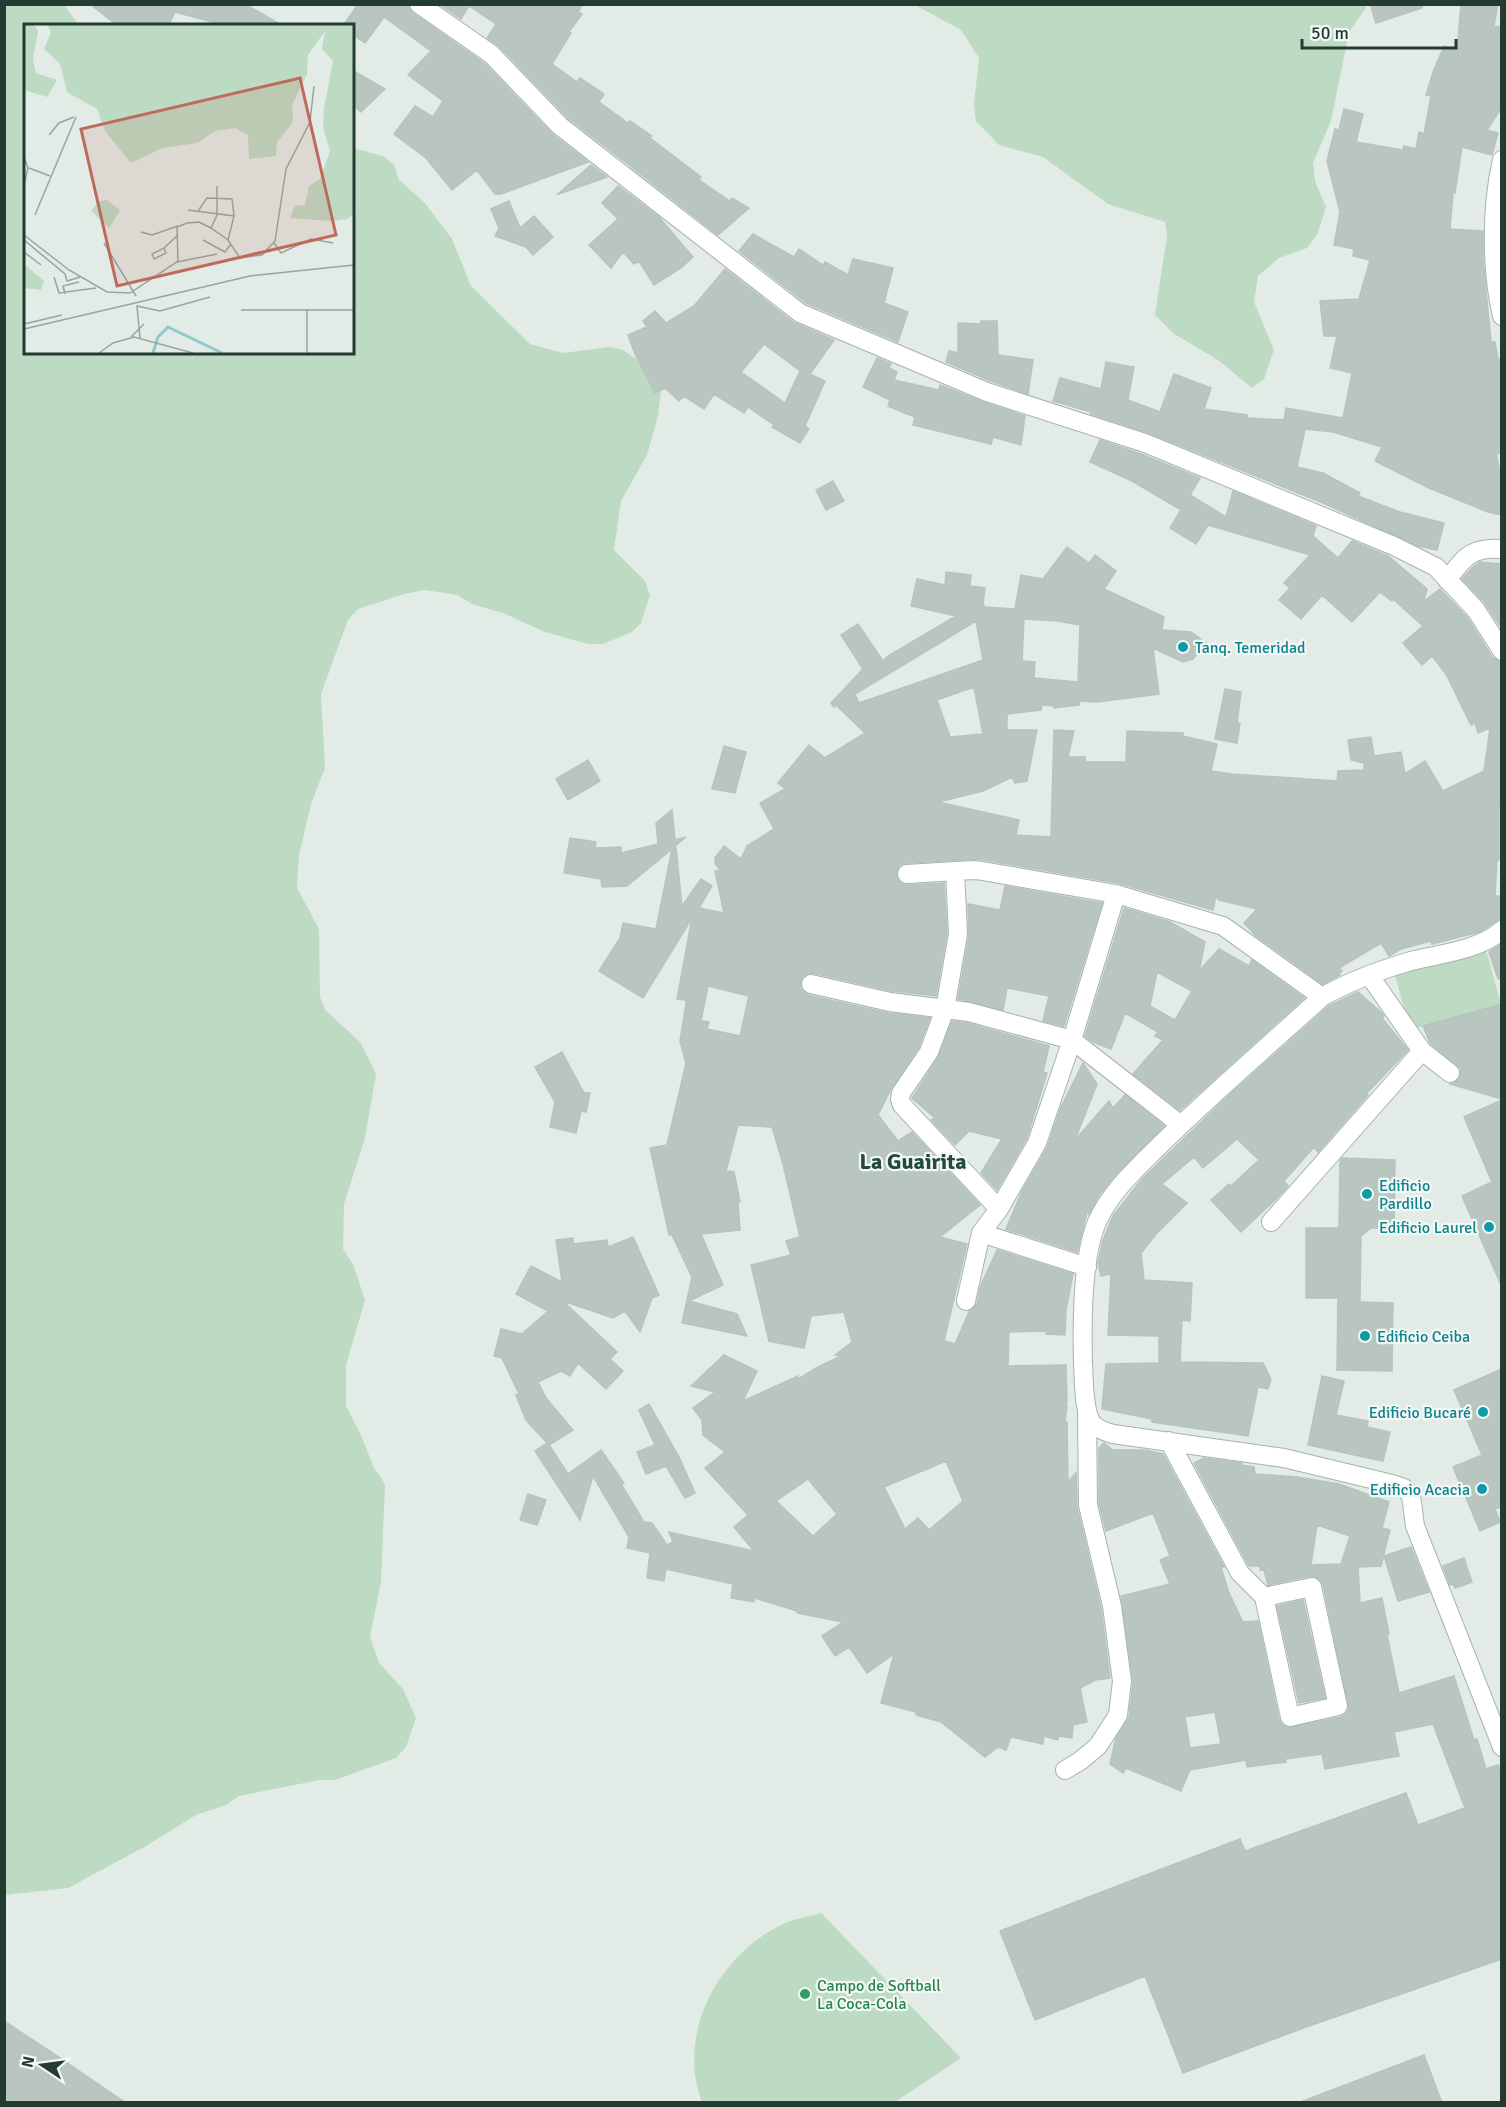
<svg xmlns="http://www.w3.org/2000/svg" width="1506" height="2107" viewBox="0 0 1506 2107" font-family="Signika,sans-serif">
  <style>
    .green { fill: #bddbc2 }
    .building { fill: #b8c6bf; stroke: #b6c4bd; stroke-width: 1.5; fill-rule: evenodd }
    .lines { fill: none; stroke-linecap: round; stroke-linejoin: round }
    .minor-casing { stroke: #a6b3ac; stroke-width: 20 }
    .minor { stroke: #fff; stroke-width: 18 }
    .culture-dot { fill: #0f9aa8; stroke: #f3f8f5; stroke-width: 2 }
    .leisure-dot { fill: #2e9e5b; stroke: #f3f8f5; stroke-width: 2 }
    .labels { text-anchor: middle; stroke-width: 4.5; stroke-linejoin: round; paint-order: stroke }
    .culture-label { font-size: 16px; fill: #0d838f; stroke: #f3f8f5; text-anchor: start }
    .leisure-label { font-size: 16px; fill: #27864d; stroke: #f3f8f5; text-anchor: start }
    .district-label { font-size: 22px; font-weight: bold; fill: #224b3c; stroke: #f3f8f5 }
    .inset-river { fill: none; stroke: #90c9cb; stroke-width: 3 }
    .inset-road { fill: none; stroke: #97a59e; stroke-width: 1.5 }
    .view { fill: #be6b5c; fill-opacity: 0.15; stroke: #be6b5c; stroke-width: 3 }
    .inset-edge { fill: none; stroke: #243b32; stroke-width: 3 }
  </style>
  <rect width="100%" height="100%" fill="#e3ebe6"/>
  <path class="green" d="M4 5H64L79 25 26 26V352H352L353 148 383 156 394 165 399 180 424 202 452 239 471 286 530 344 563 353 609 347 623 350 649 368 657 379 661 391 658 416 647 455 621 501 614 550 645 581 650 595 641 623 632 632 603 644H588L545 632 503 613 472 604 457 595 425 590 404 594 358 609 348 620 321 694 325 768 311 804 299 855 297 888 319 929 320 997 325 1010 360 1042 376 1074 365 1138 344 1204 343 1249 353 1264 365 1300 346 1365V1406L361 1435 373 1466 385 1484 381 1582 370 1637 379 1663 403 1689 416 1718 406 1747 396 1758 335 1780H320L239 1796 226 1805 196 1815 146 1846 68 1888 5 1895Z
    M915 5H1365L1366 8 1349 32 1331 121 1313 163 1315 181 1326 207 1317 235 1307 248 1279 258 1258 276 1254 302 1274 350 1264 379 1252 388 1218 360 1174 334 1155 315 1167 236 1165 222 1108 204 1043 157 999 145 976 121 974 104 979 58 961 30Z
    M1486 950 1501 1004 1410 1030 1395 975Z
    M821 1913 961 2058 895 2102H702C676 2034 718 1956 781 1925 793 1919 808 1917 821 1913Z"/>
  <path class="building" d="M90 4H245L283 26H227L175 12 168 26H118Z
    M358 4H408L413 13 484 63 552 134 588 162 501 194H495L477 170 452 190 426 158 394 134 415 106 433 117 443 101 408 75 431 51 384 17 365 43 352 34V26H343Z
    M439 4H583L578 12 582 14 569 32 571 33 552 64 577 82 580 78 604 94 599 102 628 123 630 121 652 136 650 138 701 177 699 180 730 201 732 198 749 208 718 235 634 169 636 167 633 168 568 118 499 46 487 38 496 24 469 6 461 19Z
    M1370 4H1422V8L1376 23Z
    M1461 4H1498L1494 26 1502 27V107L1487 130 1498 133 1492 155 1462 147 1455 193H1453L1450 229 1483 231V259L1491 342H1495L1498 359H1501L1502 370V454L1496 453 1502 481V515L1488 512 1429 488 1375 461 1382 447 1333 432 1305 429 1297 467 1323 473 1360 493 1358 496 1400 512 1444 523 1437 550 1418 546 1323 503 1149 433 1091 414V412L1053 401 1060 378 1101 389 1106 362 1134 367 1128 400 1160 412 1174 374 1211 388 1204 409 1247 415V418L1284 420 1286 408 1343 418 1352 373 1330 368 1337 336H1324L1320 301 1359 299 1370 260 1353 256 1354 249 1334 245 1340 212 1327 161 1335 129 1339 130 1344 109 1363 114 1356 142 1403 150 1404 146 1416 149 1419 132 1424 134 1431 96 1426 95 1433 72 1444 46 1457 51Z
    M352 70 385 89 361 112 352 104Z
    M591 165 607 177 559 194H558Z
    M618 186 659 217 693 257 681 268 654 285 639 261 634 264 623 252 611 268 589 245 618 219 602 203Z
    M509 201 520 228 534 216 553 237 533 255 526 247 495 236 499 228 491 209Z
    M753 234 794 257 799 249 823 265 825 262 848 275 853 259 893 268 884 303 908 312 898 342 806 303 739 251Z
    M725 269 793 322 834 340 810 374 825 381 805 426 809 429 800 443 772 427 774 425 748 407 744 413 714 394 704 409 684 396 679 401 665 388 655 393 635 354 628 335 647 327 643 321 655 311 666 323 694 306ZM764 344 800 371 785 403 741 372Z
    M981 321H997L998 355 1033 360 1028 394 991 381 946 362 949 351 958 353V323L981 324Z
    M877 358 891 364 889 368 897 372 894 380 939 390 940 385 983 402 1025 416 1021 445 993 437 991 444 913 425 915 417 888 406 890 400 863 387Z
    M1100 440 1141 454 1200 478 1190 495 1226 517 1233 491 1316 526 1313 536 1338 558 1352 541 1388 556 1427 589 1424 601 1440 589 1467 617 1492 657 1502 663V793L1499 809V860H1497L1495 896H1502V900L1499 919 1479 932 1432 944 1431 941 1401 949 1389 956 1381 943 1339 968 1342 971 1339 974 1340 975 1323 984 1256 936 1244 923 1257 909 1219 900 1216 896 1213 910 1118 883 978 859 906 863 900 865 897 870 896 875 902 884 908 885 944 883 947 933 936 996 892 991 813 973 807 974 802 977 800 988 808 995 888 1013 930 1018 919 1047 892 1087 878 1115 898 1141 912 1132 980 1205 940 1237 967 1244 944 1341 955 1344 969 1312 977 1304 981 1285 997 1250 1073 1274 1066 1310 1065 1335 1046 1334V1331L1009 1332 1008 1366 1066 1365 1067 1402 1062 1401 1067 1405 1065 1422H1067L1068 1482 1076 1473 1077 1507 1101 1608 1110 1678 1095 1680 1080 1688 1087 1722 1073 1725 1072 1738 1058 1736V1740L1044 1736 1043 1744 1011 1737 1006 1750 998 1747 985 1757 941 1722 916 1715V1712L881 1703 894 1654 867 1673 849 1647 835 1656 822 1636 843 1622 797 1613V1611L755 1598 754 1602 731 1598 733 1584 666 1569 664 1581 647 1578 650 1553 627 1548 629 1537 593 1476 580 1520 535 1451 547 1443 526 1420 516 1395 519 1394 502 1358 494 1356 501 1329 522 1334 548 1311 516 1294 531 1266 562 1282 556 1240 573 1238V1244L607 1240 608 1247 633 1237 659 1295 652 1298 640 1332 625 1311 613 1318 563 1301 617 1352 610 1359 623 1371 606 1389 578 1363 570 1376 561 1371 538 1382 546 1398 573 1430 549 1445 568 1474 601 1450 624 1483 621 1484 644 1522 652 1523 667 1545 673 1542 669 1532 754 1551 734 1527 748 1515 705 1468 725 1452 703 1435 702 1420 693 1408 715 1392 691 1386 724 1355 757 1371 743 1401 798 1376 797 1380 816 1368 841 1356 835 1355 852 1342 844 1312 811 1316 804 1348 769 1341 751 1265 791 1255 786 1241 800 1237 783 1164 772 1127 738 1125 726 1171 734 1172 740 1202H738L740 1230 701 1234 723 1285 689 1301 737 1314 747 1336 682 1323 692 1277 672 1235H669L650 1148 667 1145 686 1063 680 1041 686 1004V1000L677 999 692 918 643 998 599 971 620 938 623 923 656 929 672 849 627 886 602 887 601 879 564 873 570 838 596 842 595 848 621 847V853L658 844 656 823 672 810 675 840 686 837 673 848H676L682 906 701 879 712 886 699 908 724 913 715 871 720 870 715 863V858L724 846 741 859 747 846 774 829 760 803 785 789 778 783 809 745 825 758 865 733 836 705 834 707 831 703 863 669 841 635 858 624 883 661 888 656 956 616 911 606 917 579 945 585 946 572 971 575 970 586 985 588 983 604 985 607 1015 609 1021 575 1043 579 1067 547 1089 563 1095 555 1116 571 1104 589 1164 617 1162 630 1191 632 1206 643 1193 659 1183 662 1153 648 1159 694 1097 702 1080 701 1079 705 1054 708V706L1042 705 1041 710 1007 714V730H1037L1027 781 1015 783 1012 777 983 791 938 802 1019 820 1016 835 1051 837 1054 730 1074 731 1068 757H1085V762H1126L1127 731 1152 732 1183 733V736L1217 744 1211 771 1231 774 1337 781 1338 771 1364 770V763L1351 760 1348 740 1371 737 1374 756 1401 752 1405 774 1425 761 1443 791 1484 771 1490 728 1478 733 1475 723 1471 725 1446 674 1432 656 1422 665 1403 643 1423 626 1393 599 1392 601 1380 592 1352 622 1322 595 1301 619 1279 600 1290 588 1284 583 1310 555 1208 525 1196 544 1170 528 1181 510 1132 481 1090 462ZM1024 619 1058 621 1080 625 1078 682 1034 678 1035 662 1022 661ZM976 621 983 660 859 703 855 694ZM974 687 983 734 950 737 937 700ZM708 986 749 996 740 1036 707 1029 709 1022 701 1021ZM946 1461 963 1501 929 1530 918 1518 905 1529 884 1487ZM808 1479 837 1514 813 1536 776 1501Z
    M833 481 844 501 826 510 816 490Z
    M1480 562 1502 564V629L1484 602 1462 579 1472 568Z
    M1225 689 1241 692 1237 723H1240L1237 743 1215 739Z
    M724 746 746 752 735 793 712 789Z
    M588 760 600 781 568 800 556 779Z
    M1005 886 1102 903 1064 1026 1043 1021 1049 996 1007 988 1003 1010 958 999 969 936 968 904 1000 910Z
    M1124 908 1170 922 1205 942 1199 971 1219 949 1249 966 1252 960 1304 998 1180 1110 1133 1074 1163 1040 1155 1036 1158 1032 1125 1013 1111 1049 1093 1042 1085 1036ZM1157 972 1192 991 1175 1020 1150 1006Z
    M1502 944V979H1498L1489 952Z
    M1358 992 1382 1013 1384 1016 1382 1018 1408 1050 1367 1093 1368 1095 1318 1152 1314 1147 1284 1181 1288 1186 1276 1199 1241 1232 1211 1200 1229 1184 1231 1186 1259 1160 1237 1139 1203 1168 1194 1157 1162 1184 1187 1203 1157 1233 1141 1253 1144 1280 1192 1283 1190 1321 1182 1320 1180 1362 1263 1363 1271 1379 1268 1389 1258 1387 1248 1436 1152 1422V1419L1102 1409 1106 1364 1159 1363V1336L1108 1335 1111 1274 1101 1276 1098 1263 1103 1240 1113 1216 1142 1179 1227 1097 1329 1006Z
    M1502 1004V1099L1450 1084 1459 1079 1461 1074 1460 1068 1430 1043 1423 1026Z
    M952 1021 967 1023 1049 1046 1043 1072 1047 1073 1027 1138 997 1190 981 1173 1002 1139 969 1131 955 1145 931 1120 935 1118 912 1098 938 1058Z
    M562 1052 584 1093H590L586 1112 581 1111 576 1133 550 1127 555 1102 535 1067Z
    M1083 1063 1097 1084 1075 1140 1109 1101 1113 1108 1125 1095 1164 1126 1117 1173 1100 1194 1089 1214 1088 1209 1077 1252 1006 1229 1022 1191 1047 1148 1061 1107Z
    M1502 1100V1287L1462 1196 1492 1182 1464 1117Z
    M1342 1158 1395 1160 1394 1228H1371L1361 1236 1360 1302 1393 1303 1392 1371 1337 1370 1338 1298H1306V1228H1339L1340 1161Z
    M1502 1369V1506L1495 1509 1500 1522 1480 1531 1453 1467 1482 1455 1454 1390Z
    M1322 1376 1344 1381 1336 1415 1368 1421 1367 1427 1390 1432 1383 1461 1308 1445Z
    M649 1404 679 1457 695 1493 685 1498 666 1466 646 1474 637 1452 655 1445 639 1410Z
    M1104 1443 1113 1450H1145L1163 1454 1224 1567H1221L1229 1593 1243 1622 1258 1621 1279 1719 1282 1725 1287 1728 1341 1717 1346 1714 1349 1709 1323 1584 1316 1577 1310 1576 1268 1585 1264 1570H1260V1566H1249L1194 1463 1204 1458 1242 1463 1241 1465 1254 1467 1255 1474 1297 1477 1339 1484 1389 1502 1382 1528 1390 1530 1381 1566 1358 1567 1360 1603 1382 1598 1389 1634 1387 1635 1399 1693 1454 1676 1474 1740 1477 1739 1486 1769 1498 1765 1502 1774V1959L1309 2026 1183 2073 1145 1976 1035 2020 1000 1931 1240 1839 1245 1851 1406 1793 1418 1825 1465 1808 1433 1724 1394 1732 1399 1756 1325 1769 1322 1754 1285 1759 1286 1762 1247 1767 1246 1760 1190 1770 1181 1791 1126 1768 1123 1773 1110 1764 1116 1738 1129 1717 1133 1682 1121 1596 1170 1584 1160 1560 1170 1556 1153 1513 1106 1531 1099 1504V1448ZM1317 1525 1350 1536 1341 1564 1311 1565ZM1215 1712 1221 1744 1190 1748 1185 1717Z
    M528 1494 546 1500 537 1525 520 1520Z
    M1411 1547 1429 1592 1398 1601 1384 1556Z
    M1464 1558 1472 1582 1455 1588 1453 1584 1450 1585 1443 1566Z
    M1303 1600 1325 1698 1299 1703 1277 1606Z
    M4 2021 51 2052 126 2103H4Z
    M1424 2055 1442 2103H1303V2101Z"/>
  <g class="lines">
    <g class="minor-casing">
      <path id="minor" d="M419 4 491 54 560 126 800 313 987 392 1145 443 1394 546 1436 567 1476 610 1502 651
        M1502 160C1491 207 1491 269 1502 316
        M1447 580C1465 557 1470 547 1502 549
        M907 874 955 871
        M1502 930C1480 950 1439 954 1411 961 1380 970 1350 981 1322 997 1268 1046 1212 1094 1160 1145 1137 1168 1111 1191 1097 1222 1082 1257 1082 1324 1083 1362 1084 1377 1083 1413 1093 1424 1098 1430 1107 1432 1113 1434L1284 1458 1392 1484 1404 1488 1411 1495 1415 1526 1502 1747
        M811 984 890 1002 969 1012 1072 1040 1181 1125
        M1422 1051 1450 1073
        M999 1209 902 1105 900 1099 901 1093 929 1052 945 1009 958 934 955 871 976 870 1116 894
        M1271 1222 1422 1051 1369 975
        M981 1233 1087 1267
        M966 1301 981 1233 999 1209 1037 1143 1072 1040 1116 894 1223 926 1322 997
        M1169 1441 1240 1573 1264 1597
        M1312 1587 1338 1706 1290 1717 1264 1597Z
        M1065 1770 1080 1761 1098 1746 1118 1715 1122 1681 1112 1606 1088 1505 1087 1412"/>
    </g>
    <use href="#minor" class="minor"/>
  </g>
  <g class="culture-dot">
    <circle cx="1183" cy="647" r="6"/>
    <circle cx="1367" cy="1194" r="6"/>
    <circle cx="1489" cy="1227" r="6"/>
    <circle cx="1365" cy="1336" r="6"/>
    <circle cx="1483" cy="1412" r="6"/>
    <circle cx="1482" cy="1489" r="6"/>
  </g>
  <circle class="leisure-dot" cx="805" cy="1994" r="6"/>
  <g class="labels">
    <g class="culture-label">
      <text x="1195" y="653">Tanq. Temeridad</text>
      <text x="1379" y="1191">Edificio<tspan x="1379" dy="18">Pardillo</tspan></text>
      <text x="1477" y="1233" text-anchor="end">Edificio Laurel</text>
      <text x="1377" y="1342">Edificio Ceiba</text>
      <text x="1471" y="1418" text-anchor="end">Edificio Bucaré</text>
      <text x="1470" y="1495" text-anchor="end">Edificio Acacia</text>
    </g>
    <g class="leisure-label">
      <text x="817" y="1991">Campo de Softball<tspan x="817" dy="18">La Coca-Cola</tspan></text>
    </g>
    <g class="district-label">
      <text x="913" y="1169">La Guairita</text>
    </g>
  </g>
  <g transform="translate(24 24)">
    <rect width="330" height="330" fill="#e3ebe6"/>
    <path d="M0 1H10L14 7 9 35 12 49 33 56 23 73 0 66ZM24 1H330V189L323 195 308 197 266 194 271 182 281 181 285 162 296 155 306 127 299 104 300 84 309 37 298 25 301 7 284 31 283 50 268 81 269 98 253 118 252 132 225 135 224 111 211 104 191 107 173 119 138 124 107 139 81 107 73 85 43 68 36 40 20 25 27 9ZM83 176 96 186 85 204 67 187 75 177ZM0 240 20 257 17 266 0 264Z" fill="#bddbc2"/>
    <path class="inset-river" d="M129 329 134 313 144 303 198 329"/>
    <path class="inset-road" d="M25 111 35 99 50 93M0 133 4 144 0 161M5 144 26 152M164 186 210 192 204 216M174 187 183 174 208 175 210 191M11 191 52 93M187 204 193 191V162M117 208 128 211 154 202M0 211 45 246 83 268 106 269 154 237 153 203 163 199 175 198 187 204 204 216 216 234 238 231 251 217 262 145 286 98 290 62M0 216 41 250 43 257 56 253M179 216 201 228 207 220M80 219 112 272M250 219 257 229 287 215 309 219M140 224 142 229 130 235 128 230ZM140 224 154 211M0 228 17 241M153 238 193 230M30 253 35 269 72 264M41 270 39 262 55 258M217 286H330M0 300 38 291M0 305 226 252 330 241M107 313 120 300M116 314 113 282 136 287 186 273M75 329 89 319 110 313 169 329M283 329V285"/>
    <path class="view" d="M276 54 312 211 93 262 57 105Z"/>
    <rect width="330" height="330" class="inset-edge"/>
  </g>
  <rect width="1506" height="2107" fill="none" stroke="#243b32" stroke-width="12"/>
  <g transform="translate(42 2065) rotate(283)" stroke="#f3f8f5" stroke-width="4.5" paint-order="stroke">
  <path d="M0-4.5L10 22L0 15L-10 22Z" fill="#243b32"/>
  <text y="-9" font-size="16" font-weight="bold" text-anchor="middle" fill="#243b32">N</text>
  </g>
  <path d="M1302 39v9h154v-9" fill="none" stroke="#243b32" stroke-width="3"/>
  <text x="1311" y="39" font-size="18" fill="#243b32" stroke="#f3f8f5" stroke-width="4.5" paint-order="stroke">50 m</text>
</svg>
